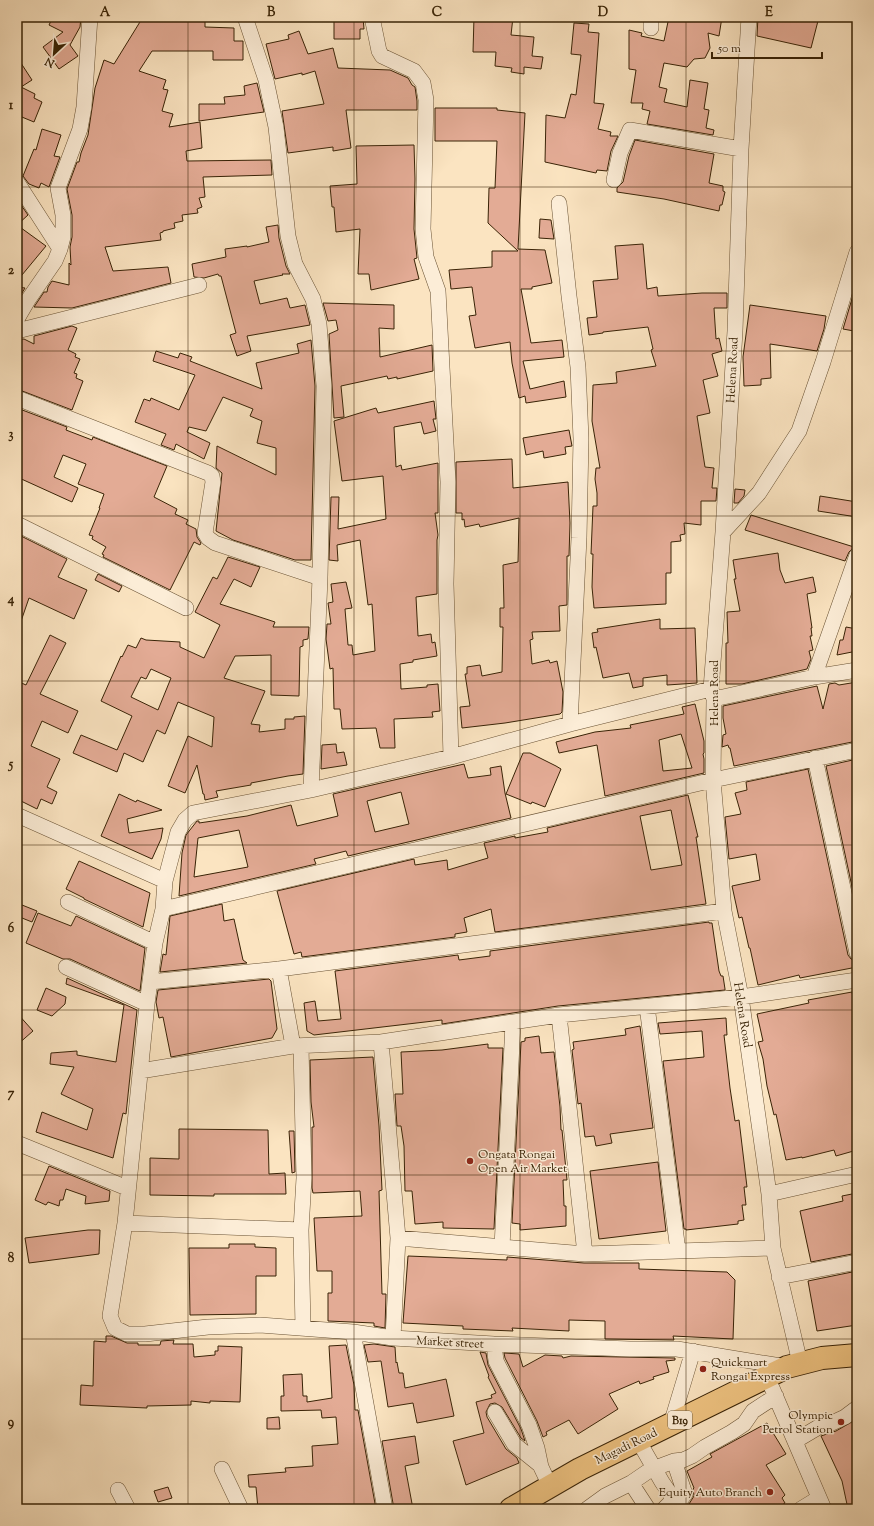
<svg xmlns="http://www.w3.org/2000/svg" width="874" height="1526" viewBox="0 0 874 1526" font-family="'Sorts Mill Goudy',serif">
  <style>
    .building { fill: #e3ab95; stroke: #392306; fill-rule: evenodd }
    .lines { fill: none; stroke-linecap: round; stroke-linejoin: round }
    .minor-casing { stroke: #6a5335; stroke-width: 16 }
    .highway-casing { stroke: #392306; stroke-width: 24 }
    .minor { stroke: #fcedd7; stroke-width: 15 }
    .highway { stroke: #eec280; stroke-width: 22 }
    .grid { fill: none; stroke: #392306; stroke-width: 1; stroke-opacity: 0.55 }
    .poi-dot { fill: #8f2418; stroke: #fcedd7; stroke-width: 1.5 }
    .labels { text-anchor: middle; stroke-width: 3; stroke-linejoin: round; paint-order: stroke }
    .shield { fill: #fcedd7; stroke: #746045; stroke-width: 1 }
    .shield-label { font-size: 11px; font-weight: bold; fill: #392306 }
    .street-label { font-size: 12px; fill: #392306; stroke: #fcedd7 }
    .poi-label { font-size: 12px; fill: #392306; stroke: #fcedd7; text-anchor: start }
    .neatline { fill: none; stroke: #392306; stroke-width: 1.5 }
    .grid-label { font-size: 13px; text-anchor: middle; font-weight: bold; fill: #392306 }
  </style>
  <rect width="100%" height="100%" fill="#fbe4c1"/>
  <filter id="stains"><feTurbulence type="fractalNoise" baseFrequency=".005" numOctaves="4"/><feColorMatrix values="0 0 0 0 .2 0 0 0 0 .09 0 0 0 0 .02 0 0 0 .5 -.17"/></filter>
  <radialGradient id="worn" r=".72"><stop offset=".6" stop-color="#630" stop-opacity="0"/><stop offset="1" stop-color="#630" stop-opacity=".3"/></radialGradient>
  <path class="building" d="M53 17H81L80 27 70 45 78 56 59 69 43 47 63 32 49 25Z
    M143 17H205V27L234 28V41H243V60H213V51H152L139 71 166 80 163 89 168 90 162 111 173 114 169 127 200 122 202 148 186 151 187 161 271 160 272 175 203 177 205 197 199 198 202 207 197 209 198 213 182 215 183 221 174 223 175 228 163 231V232L160 233 161 240 105 247 113 271 168 267 171 283 72 308 34 307 44 292H47L48 287 52 281 69 285V263L71 265 70 247 72 237V215L67 189 77 162H79L81 153 88 135 95 88 104 60 114 64Z
    M334 17H363L364 29H360V39H334Z
    M474 17H513L511 35 534 37 532 56 543 57 541 69 524 67V74L511 72 512 68 495 66 496 52H473Z
    M669 17H722L719 36 708 33 710 48 705 58 694 59 687 67 664 63 659 87 667 89 664 102 687 107 690 80 708 83 704 109 709 110 706 128 714 130 713 135 647 124 650 111 642 109 643 103H631L636 70 629 69V30L642 33 641 36 664 41Z
    M758 17H819L811 48 757 36Z
    M574 23 589 24 588 32 599 33 594 103 604 104 598 129 611 132 610 136H618L611 151 607 171 597 170 596 173 545 162 546 115 565 118 571 94 576 95 581 55 571 54Z
    M299 31 308 54 333 48 338 68 390 70 408 78 412 85 415 87 417 101V110H346L351 148 333 151V147L288 153 282 111 324 104 315 71 302 75V73L275 79 266 44 289 39 288 35Z
    M17 57 32 80 21 87 35 94 34 98 42 102 34 122 17 115Z
    M257 83 264 112 199 121V104H225L224 97 245 95 244 86Z
    M435 108H497V110L525 113 518 249 545 250 552 283 532 287V289H521L531 343 562 340 564 357 523 361 530 389 564 381 566 397 526 403 525 396 519 398 512 363 510 342 475 348 469 316 476 315 472 287 451 289 449 270 492 267V251H518L488 223 489 188H495L497 141H435Z
    M42 129 61 135 54 156 60 157 49 187 41 183 39 188 29 184 23 176 34 149 36 150Z
    M635 140 714 154 709 183 723 186V191L725 192 722 205H720L719 211 664 199 617 192V188L623 182 629 156Z
    M414 145 415 179 414 229 417 258 414 259 419 279 371 290 369 274H358L360 229 336 232 334 207H332L330 186 357 184 356 146Z
    M17 199 28 215 17 225 46 246 17 281Z
    M540 219 551 220 554 239 539 238Z
    M278 225 279 238 286 266 290 274H282L283 275 254 281 260 304 287 298 290 308 305 305 310 325 247 336 251 351 237 356 230 335 236 333 221 276H219L218 274 204 278 194 277 192 264 226 257 225 249 247 246V247L269 242 266 227Z
    M643 244 647 289 657 287 658 296 702 293H727V308H714L716 339 719 338 722 351 712 354 718 376 703 380 710 413 697 416 705 467 714 468 712 488H717L716 501H701V525L684 523 685 534 680 535 681 541 671 542V573H666V604L594 608 592 587 593 554H591L593 506H597V493L595 479 596 468H600L592 421 593 385 617 383 616 372 656 366 651 350 653 349 648 327 603 332V333L589 335 587 318 597 317 593 281 618 279 615 246Z
    M857 282V318L854 331 843 329Z
    M17 287 25 288 17 301Z
    M323 303 394 305V329L379 328 380 357 432 345 433 371 397 379V377L388 379 387 376 341 386 344 417 334 418 329 334 338 330 336 320 328 321Z
    M750 305 826 316 824 329 817 351 770 344 771 378 761 379V385L744 386 743 357Z
    M72 326 77 328 68 350 76 354 75 357 80 359 74 373 77 374 76 378 83 381 72 410 17 389V340L24 339 34 344V336Z
    M311 340 315 386 311 560H295L233 540 216 531 222 473 216 468 217 446 276 475V448L257 443 262 421 250 416 253 409 223 397 206 431 189 427 187 432 210 443 204 459 176 444 174 450 161 445 166 434 135 422 144 399 150 401 151 398 179 410 195 375 153 361 156 351 178 358 180 353 192 357 190 361 262 389 256 363 299 353 297 344Z
    M434 401 436 419H433L436 431 424 434 421 422 394 427 396 467 401 465 402 470 438 463V513H435L438 535 437 540V594L416 597 418 636 431 634 432 643 435 642 437 656 413 660V662L400 664 401 689 427 687V685L438 684 440 711 432 712 433 717 394 719 395 748H380L376 728 342 729 340 709H334L333 668 330 669 326 639 327 624H331L328 603 333 602 331 584 346 582 352 608 345 609 348 645H352L353 655 375 651 372 604 368 605 360 540 337 545 338 561 329 560 331 497H339L338 529 386 519 383 476 342 481 334 421 376 408 378 413Z
    M17 408 67 427 66 430 92 440 93 437 167 466 154 497 177 509 175 514 188 520 186 524 196 529 197 537 201 543 200 545 194 542 170 590 103 557 104 555 102 554 106 547 92 539 93 536 89 535 100 508H99L104 494 78 484 86 464 63 455 54 477 78 488 72 502 17 477Z
    M569 430 572 446 565 447 566 454 544 458 543 451 526 455 523 438Z
    M512 459 513 488 568 482 570 523 569 556H567V605L559 606 560 631 532 632 533 639 530 640 532 664 549 660 550 663 557 661 563 692 562 712 560 714 505 723 462 728 460 707 470 706 465 674H467V667L480 665 482 676 502 672 503 627H500V608H504L503 565 518 562 519 518 480 527 479 524 465 527 464 519 462 520V513H456V462Z
    M735 489 745 490 744 496 738 503H734Z
    M820 496 857 502V517L818 511Z
    M751 515 854 547 849 552 845 561 745 530Z
    M17 534 67 559 58 577 87 590 74 619 29 598 19 627H17Z
    M778 553 780 570 785 583 813 577 816 592 807 594 812 628H811L812 636H810L813 650 809 651 811 659 807 669 742 684H726V643H728L727 612 740 611 734 579H736L733 560Z
    M228 557 260 567 251 587 234 579 220 604 275 622 273 627H309L308 639 303 640V646L300 647 299 696 271 695V655L235 656 224 678 265 691 251 724 260 725 259 732 285 729V719H294V717L305 716 303 774 288 776 251 783V785L216 791 218 797 205 800 204 794H203L197 765 185 793 168 786 188 736 212 747 214 717 178 702 165 734 157 730 143 762 124 753 117 772 73 753 81 735 117 750 132 716 101 701 121 656 122 657 128 645 136 648 141 638 146 640 180 642V647L204 658 220 625 195 612 213 577 217 579ZM151 669 171 678 158 710 131 697 141 677 146 679Z
    M98 574 122 586 119 592 95 580Z
    M660 619V629L695 628 697 683 667 685V675L643 678V686L633 688 629 673 603 678 596 647 594 648 592 633 598 632 597 629Z
    M846 627 857 629V651L837 655 840 640H843Z
    M50 635 66 643 40 694 78 711 68 733 42 721 31 746 60 759 47 787 57 792 52 804 41 799 37 809 17 799V681L26 685Z
    M857 682V741L734 766 730 748H729L728 745 722 747 723 735 726 734 723 718V706L817 686 823 709 829 684 835 683 839 685Z
    M695 704 704 741V753L703 754 704 759V773L605 796 597 745 559 753 556 742 595 732 631 728 630 725 684 714 682 707ZM681 734 692 768 663 771 659 740Z
    M336 744 337 753 344 752 347 765 321 769 322 745Z
    M523 753H530L556 766 561 769 545 807 532 802 531 804 506 794Z
    M857 759V910L826 766Z
    M464 764 468 778 491 775 490 768 501 766 505 793 511 818 348 856 346 851 314 859 316 864 179 896 182 853 186 835 197 821H199V823L247 816 291 805 297 826 338 816 333 794ZM401 792 409 824 375 832 367 801ZM239 830 248 867 194 877 198 838Z
    M808 769 848 955 851 959 857 962V967L800 978 799 975 758 985 750 948H749L742 917 739 918 732 886 760 880 756 854 729 859 725 817 741 814 735 793 747 790 746 782Z
    M119 794 136 802 137 800 162 810 127 819 129 833 163 828 161 839 152 859 101 836Z
    M688 795 698 837H696L706 904 495 932 491 909 464 918 467 932 455 934V937L302 957 301 952 294 954 277 891 414 859 415 865 447 860 448 870 488 858 484 843 515 836V838L548 832 547 828ZM671 810 682 865 651 870 640 816Z
    M79 861 150 893 143 927 84 899V898L66 889Z
    M17 903 37 911 32 922 17 916Z
    M222 904 224 921 234 919 243 960 247 963 160 972 163 954 166 955 170 916Z
    M38 913 71 926 76 916 145 948 140 991 70 959H63L26 943Z
    M709 922V923H712L719 971 721 976H723L725 989V990L558 1006 442 1024V1020L314 1035 307 1031 304 1003 315 1001 318 1021 341 1019 335 971 458 955 459 960 490 956V951Z
    M67 978 137 1010 126 1114 123 1113 113 1158 36 1132 42 1112 87 1130 93 1109 61 1094 74 1067 50 1064 51 1053 77 1051V1055L116 1062 124 1005 66 984Z
    M269 979 271 981 277 1029 272 1038 171 1057 163 1017 159 1018 156 1002 158 990Z
    M46 988 66 997 65 1004 52 1016 37 1010Z
    M852 992 857 1018V1150L836 1156 834 1150 802 1158V1157L786 1160 776 1114 774 1115 767 1086 763 1059 758 1042 763 1041 757 1014 809 1003 808 1000Z
    M17 1013 33 1031 17 1045Z
    M726 1018 727 1035H724L730 1088 735 1121 739 1120 747 1187H744L746 1205H742L744 1220 738 1221V1224L686 1230V1229H684L663 1061 704 1057 702 1031 660 1034 658 1023Z
    M640 1026 653 1128 610 1134 612 1143 596 1146 594 1136 585 1137 581 1103 578 1104 572 1050 574 1049 573 1042 626 1035 625 1029Z
    M539 1036 541 1053 554 1052 560 1107 561 1130H562L567 1180H563L564 1206H566V1226L520 1230V1224L512 1223 521 1042 525 1041V1038Z
    M488 1044V1048H503L494 1229 443 1228V1222L415 1224 412 1191H405L404 1146 401 1126H397L395 1094H403L401 1052 442 1050Z
    M373 1057 379 1126 382 1190 379 1191 382 1294H386L385 1328 374 1326V1323L328 1321V1293H332V1271H317L314 1218 362 1216 360 1191 313 1193 312 1188V1127H314L311 1102 310 1060Z
    M179 1129 268 1130 269 1174 285 1173 286 1194H214V1196L150 1195V1158L179 1159Z
    M289 1131H294L295 1172 292 1173Z
    M658 1162 666 1231 599 1239 590 1171Z
    M49 1166 110 1191 109 1201 85 1204 86 1196 66 1189 63 1200H60L59 1206 48 1202 46 1205 35 1200Z
    M857 1193V1253L811 1262 800 1211 843 1201 842 1196Z
    M88 1230H100L99 1254 29 1263 25 1238Z
    M229 1244H255V1247L276 1248V1276H256V1314L190 1315 189 1248H229Z
    M408 1256 507 1260V1257L584 1263H639V1269L727 1272 735 1280 733 1339 673 1336 674 1340 605 1339V1321L569 1320V1331L512 1328 513 1331 463 1329V1326L403 1323Z
    M857 1271V1325L817 1331 808 1281Z
    M106 1336H111L127 1343H138V1345H160L161 1341 174 1340 173 1344H193L194 1357 215 1355V1351H218V1346L242 1347 240 1402 210 1401V1403L191 1401V1405L147 1406V1408L80 1405 81 1385 93 1386 94 1341 106 1342Z
    M374 1344 395 1347 396 1363 397 1362 399 1373H403L405 1388 446 1379 454 1416 417 1423 413 1403 388 1407 381 1361 368 1362 364 1345Z
    M346 1345 354 1385 355 1410H358L376 1509H258L256 1487H249L248 1475 286 1472 285 1468 313 1466 312 1446 338 1444 336 1417 322 1418 321 1410 281 1411V1396H284L283 1375 302 1374 303 1396H307V1402L332 1398 329 1346Z
    M480 1352 486 1353 488 1365 521 1429 525 1441 521 1438 502 1407 495 1403 490 1404 486 1412 487 1417 506 1449 517 1458 519 1463 466 1485 453 1441 484 1433 476 1402 492 1398 491 1395 496 1393 488 1377 489 1376Z
    M504 1353 519 1354 523 1367 545 1355 562 1356 563 1358 571 1356 675 1358V1360L666 1361 669 1372 653 1377 654 1379 640 1384 639 1381 609 1394 618 1409 578 1434 569 1420 546 1432 547 1435 543 1437 537 1421 505 1358Z
    M279 1417 280 1429H267V1418Z
    M857 1419V1509H848L842 1481 821 1436 836 1431Z
    M767 1423 786 1454 766 1465 785 1495 782 1498 785 1503 776 1509H677L689 1504 694 1496 693 1489 694 1488 687 1471 712 1457 710 1454Z
    M415 1436 419 1463 405 1466 413 1509H394L382 1441Z
    M168 1487 172 1498 158 1502 154 1491Z"/>
  <g class="lines">
    <g class="minor-casing">
      <path id="minor" d="M245 17 266 80 276 127 288 236 295 264 313 299 319 324 324 386 320 578 311 790
        M372 17 379 51 382 56 414 71 423 83 426 100 423 229 426 257 438 291 448 482 446 584 451 757
        M749 17 741 149 735 331 723 532 711 689 714 699 713 780 724 911 741 997 769 1194 773 1248 800 1363
        M651 28V17
        M614 180 620 153 630 130 741 149
        M17 182 60 249
        M559 203 569 296 578 367 581 439 579 538 570 724
        M17 319 28 300 55 261 60 249 63 237V215L58 188 80 129 84 107 90 17
        M17 331 199 285
        M17 398 208 473 212 476 213 482 205 533 208 538 215 543 320 578
        M17 524 186 608
        M723 532 759 493 799 431 823 362 857 252
        M814 677 857 555
        M711 689 570 724 451 757 311 790 193 813 185 820 178 832 165 881 163 909 155 943 147 1004 125 1223 110 1316 115 1328 127 1334H145L208 1327 260 1325 353 1332 393 1338 494 1344 630 1349H677L787 1367
        M714 699 814 677 857 670
        M815 758 857 953
        M17 815 165 881
        M68 902 155 943
        M163 909 713 780 857 750
        M66 967 147 1004
        M279 969 293 1046
        M150 982 279 969 724 911
        M647 1006 678 1251
        M559 1015 585 1254
        M381 1042 398 1238 393 1338
        M301 1046 304 1178 301 1230 303 1328
        M140 1071 293 1046 381 1042 559 1015 741 997 857 980
        M17 1143 127 1188
        M769 1194 857 1174
        M125 1223 301 1230
        M398 1238 585 1254 773 1248
        M502 1247 513 1023
        M779 1277 857 1262
        M353 1332 385 1509
        M494 1344 496 1361 529 1425 537 1448 541 1467 550 1486
        M772 1388 824 1509
        M495 1412 514 1444 540 1465
        M671 1424 693 1351
        M638 1440 662 1482 673 1498 672 1501 664 1509
        M795 1441 822 1425 832 1423 845 1417 857 1408
        M222 1469 241 1509
        M631 1483 648 1509
        M118 1490 128 1509
        M673 1498 677 1499 682 1498 685 1494 674 1461
        M587 1509 605 1496 631 1483 650 1470 674 1461 683 1460 692 1456 705 1447 732 1432 744 1424 753 1411 776 1396
        M801 1509 819 1498"/>
    </g>
    <g class="highway-casing">
      <path id="highway" d="M511 1509 580 1469 787 1367 822 1358 857 1355"/>
    </g>
    <use href="#minor" class="minor"/>
    <use href="#highway" class="highway"/>
  </g>
  <path class="grid" d="M188 17V1509M354 17V1509M520 17V1509M686 17V1509M17 187H857M17 351H857M17 516H857M17 681H857M17 845H857M17 1010H857M17 1175H857M17 1339H857"/>
  <g class="poi-dot">
    <circle cx="470" cy="1161" r="4"/>
    <circle cx="703" cy="1369" r="4"/>
    <circle cx="841" cy="1422" r="4"/>
    <circle cx="770" cy="1492" r="4"/>
  </g>
  <g class="labels">
    <rect class="shield" x="668" y="1411" width="24" height="18" rx="3"/>
    <g class="shield-label">
      <text x="680" y="1424">B19</text>
    </g>
    <g class="street-label">
      <text transform="translate(732 370) rotate(-87)" y="4">Helena Road</text>
      <text transform="translate(714 693) rotate(-90)" y="4">Helena Road</text>
      <text transform="translate(743 1015) rotate(81)" y="4">Helena Road</text>
      <text transform="translate(450 1342) rotate(3)" y="4">Market street</text>
      <text transform="translate(626 1446) rotate(-26)" y="4">Magadi Road</text>
    </g>
    <g class="poi-label">
      <text x="478" y="1158">Ongata Rongai<tspan x="478" dy="14">Open Air Market</tspan></text>
      <text x="711" y="1366">Quickmart<tspan x="711" dy="14">Rongai Express</tspan></text>
      <text x="833" y="1419" text-anchor="end">Olympic<tspan x="833" dy="14">Petrol Station</tspan></text>
      <text x="762" y="1496" text-anchor="end">Equity Auto Branch</text>
    </g>
  </g>
  <rect width="874" height="1526" fill="none" stroke="#fbe4c1" stroke-width="44"/>
  <g transform="translate(54 54) rotate(206)" stroke="#fcedd7" stroke-width="3" paint-order="stroke">
  <path d="M0-3L7 15L0 10L-7 15Z" fill="#392306"/>
  <text y="-6" font-size="11" font-weight="bold" text-anchor="middle" fill="#392306">N</text>
  </g>
  <path d="M712 52v6h110v-6" fill="none" stroke="#392306" stroke-width="2"/>
  <text x="718" y="52" font-size="12" fill="#392306" stroke="#fcedd7" stroke-width="3" paint-order="stroke">50 m</text>
  <rect x="22" y="22" width="830" height="1482" class="neatline"/>
  <g class="grid-label">
    <text x="105" y="16">A</text>
    <text x="271" y="16">B</text>
    <text x="437" y="16">C</text>
    <text x="603" y="16">D</text>
    <text x="769" y="16">E</text>
    <text x="11" y="109">1</text>
    <text x="11" y="274">2</text>
    <text x="11" y="438">3</text>
    <text x="11" y="603">4</text>
    <text x="11" y="768">5</text>
    <text x="11" y="932">6</text>
    <text x="11" y="1097">7</text>
    <text x="11" y="1262">8</text>
    <text x="11" y="1426">9</text>
  </g>
  <rect width="100%" height="100%" filter="url(#stains)"/>
  <rect width="100%" height="100%" fill="url(#worn)"/>
</svg>
